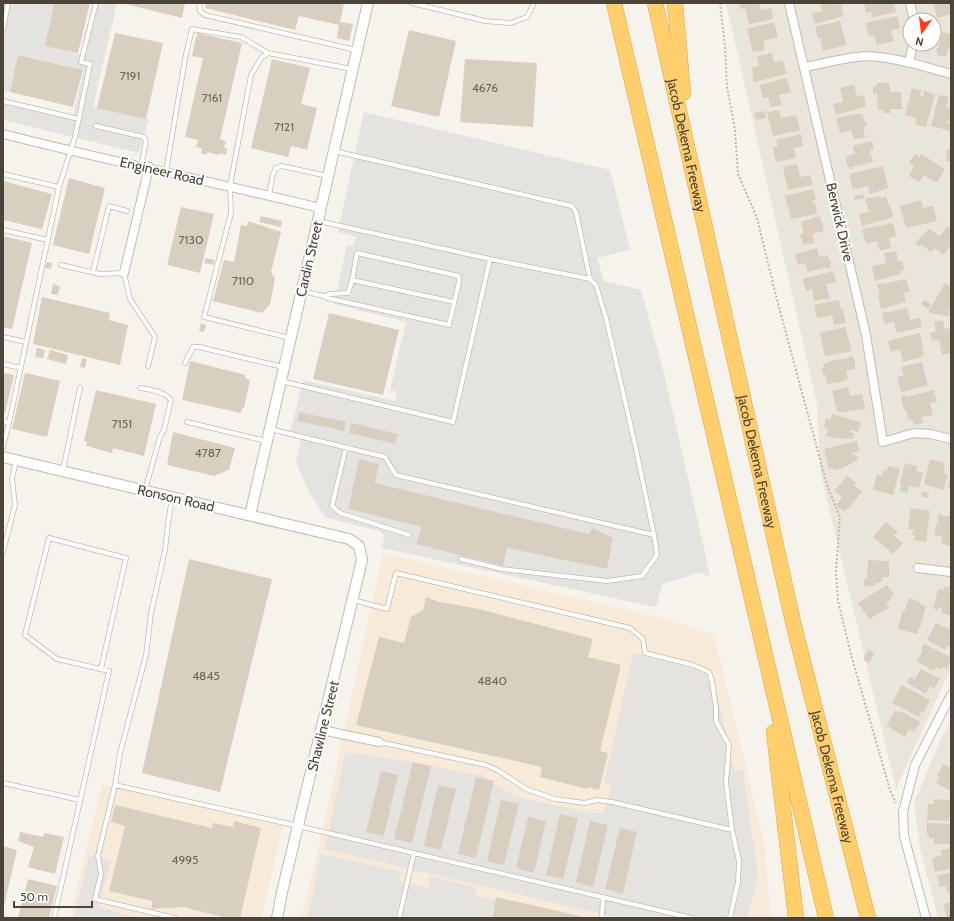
<svg xmlns="http://www.w3.org/2000/svg" width="954" height="921" viewBox="0 0 954 921" font-family="Cabin,sans-serif">
  <style>
    .residential { fill: #eae5da; fill-rule: evenodd }
    .commercial { fill: #f7ead8 }
    .parking { fill: #e5e3e0; fill-rule: evenodd }
    .building { fill: #d8cfc1 }
    .lines { fill: none; stroke-linecap: round; stroke-linejoin: round }
    .service-casing { stroke: #c2bbae; stroke-width: 5.5 }
    .minor-casing { stroke: #c2bbae; stroke-width: 10 }
    .tertiary-casing { stroke: #c2bbae; stroke-width: 12 }
    .motorway-casing { stroke: #e0a43c; stroke-width: 16 }
    .path { stroke: #c4b79f; stroke-width: 2; stroke-dasharray: 2 2; stroke-linecap: butt }
    .service { stroke: #fff; stroke-width: 4 }
    .minor { stroke: #fff; stroke-width: 8 }
    .tertiary { stroke: #fff; stroke-width: 10 }
    .motorway { stroke: #ffcf6e; stroke-width: 15 }
    .labels { text-anchor: middle; stroke-width: 4; stroke-linejoin: round; paint-order: stroke }
    .number-label { font-size: 12px; fill: #6e675b }
    .street-label { font-size: 14px; fill: #4b4439; stroke: #fff }
  </style>
  <rect width="100%" height="100%" fill="#f6f3ec"/>
  <path class="residential" d="M726 3H951V668L896 789 820 470 817 404ZM910 20H934V44H910Z
    M951 721V918H938L920 849 914 803 942 736Z"/>
  <path class="commercial" d="M383 553 668 619 714 635 764 842 771 918H301L317 855Z
    M102 784 283 826 261 918H70Z"/>
  <path class="parking" d="M3 3H49L55 6 46 45 80 54 93 3H117L93 106 149 119 139 153 3 120V104L72 119 84 70 20 55 11 92 3 90Z
    M364 112 610 170 630 250 597 258 604 281 641 290 664 373 710 575 706 576 702 572 662 584 657 604 655 607 382 548 384 536 381 532 376 530 324 517V515L309 492 296 462 301 439 289 437 303 380 395 401 397 392 390 390 406 322 334 304 347 245 353 246 356 237 338 232ZM359 459 379 464 375 483 589 534 592 528 613 538 607 569 507 548 503 566 416 543 421 527 348 509Z
    M633 653 713 674 734 771 743 770 758 877 747 918H619L325 849 345 753 359 754 411 762 482 776 516 797 590 813 604 812 612 785 604 783Z
    M321 854 401 872 400 881 428 888 430 876 476 888 475 896 496 900 490 918H308Z
    M89 855 111 860 98 907 139 918H73Z"/>
  <path class="building" d="M48 3H90L78 53 45 46 54 5Z
    M121 3H185L182 18Z
    M206 3H344L340 22 353 24 349 41 337 38 339 25 299 16 295 30 205 8Z
    M739 3H759L761 11 771 8 773 19 749 24 745 8 740 9Z
    M820 3H835V5L841 4 844 16 815 24 812 13 822 11Z
    M864 3H894L896 12 873 17 872 12 866 13Z
    M932 3H951V14L937 18 934 4 932 5Z
    M897 16 900 28 891 30 894 41 877 45 874 35 869 36 866 23Z
    M840 21 846 45 823 51 820 40H822L821 38 818 39 815 27Z
    M774 22 778 37 763 41 765 50 753 52 747 29Z
    M409 30 456 41 439 117 391 106Z
    M943 32 951 34V49L948 48 946 57 937 55 938 52H936L937 48H938Z
    M115 33 163 43 146 119 97 108Z
    M197 33 242 43 220 139 226 142 224 148H227L226 155 220 153 219 155 207 152V155L201 153 202 148 196 147 198 140 185 137 203 58 192 56Z
    M772 53 774 62 783 60 786 74 754 82 752 68 759 66 757 56Z
    M18 55 83 70 73 107 10 92Z
    M272 59 310 68 301 104 317 108 307 150 291 146 288 157 251 148Z
    M465 59 537 63 533 127 460 122Z
    M787 78 791 92 779 95 782 105 770 107 768 97 763 98 760 85Z
    M877 83H889L890 92H901L902 109H890L891 113H883V110H878L877 94H873V87L877 86Z
    M854 85 857 97 864 95 866 106 836 115 833 104 843 102 840 88Z
    M912 88 922 90 920 96H923L924 91 935 94 926 127 915 124 916 118 905 115Z
    M939 95 949 97 946 107 951 108V122L947 121 946 123 951 124V131L931 126Z
    M779 110 781 118 796 115 800 130 773 136 767 112Z
    M765 111 766 118 756 120 754 113Z
    M856 114H862L867 126 863 127 865 137 854 139 851 130 840 133 836 118Z
    M801 134 803 146 794 148 796 158 776 162 773 147 778 146 776 140Z
    M872 141 874 149 870 150 873 162 852 167 853 169H850L846 163 847 156 855 154 853 146Z
    M947 149 951 150V161H946Z
    M915 154 920 157 921 154 945 169 937 183 924 175 919 182 909 176 914 166 909 163Z
    M797 164 800 177 810 175 813 185 788 190 783 167Z
    M883 166 888 188 870 194 868 186 853 189 849 174Z
    M69 178 105 188 89 254 53 245Z
    M3 181 52 194 42 229 3 220Z
    M813 189 816 200H812L813 203H815L817 214 791 219 785 196Z
    M863 194 864 198 855 200 854 196Z
    M880 196 881 198 886 196 889 206 890 205 893 217 862 226 859 214 869 212 865 199Z
    M921 200 923 208 933 206 937 221 906 228 900 206Z
    M181 207 214 214 200 273 167 265Z
    M261 216 282 221 281 227 259 222Z
    M820 216 824 231 812 234 815 243 803 245 800 234 804 233 801 222Z
    M248 221 281 232 271 272 275 279 270 304 262 313 213 301 224 260 234 262 241 225 247 226Z
    M893 223 896 236 889 238 891 248 880 251 877 241 866 244 862 229Z
    M947 226 951 229V244L944 255 934 248 931 252 921 244 919 247 915 243 929 229 940 236Z
    M3 236 32 243 12 329 3 327Z
    M817 248 819 257 827 255 831 262 830 268 827 269V267L808 272 805 263 798 265 795 254Z
    M896 251 898 261H902L904 270 900 271 901 274 875 281 872 266 886 263 884 253Z
    M206 258 215 260 213 265 204 263Z
    M47 262 52 263 51 269 45 268Z
    M833 271 836 282 826 284 830 298 814 301 812 289 806 291 803 279Z
    M906 279 910 292 904 293 906 302 881 309 878 295H880L877 284 883 283V284Z
    M945 283 949 286 951 285V307L948 312 950 313 948 317 928 312Z
    M53 284 60 286 58 295 51 294Z
    M42 297 110 313 109 320 128 325 120 365 33 344Z
    M839 300 841 310 843 309 846 323 834 325 832 315 817 318 814 305Z
    M924 300 931 304 928 309 921 304Z
    M907 308 910 320 920 318 922 327 897 333 894 322 885 324 882 313Z
    M329 313 399 330 383 395 313 379Z
    M943 320 945 329 951 328V353L942 355 939 340 932 341 930 333 936 332 934 322Z
    M201 323 206 325 204 332 199 331Z
    M845 327 852 351 825 356 820 333Z
    M920 333 924 356 903 362 900 350 891 352 888 341Z
    M37 348 45 350 43 358 35 357Z
    M50 350 68 355 66 364 47 359Z
    M852 356 855 361V369L846 371 848 379 840 382 827 384 825 374 823 375 822 368H824L823 364 835 360 849 358 848 357Z
    M82 358 87 359 85 368 80 367Z
    M190 361 246 375 245 378 250 380 244 408H242L241 413 182 400Z
    M922 362 928 385 901 392 897 377 904 375 901 367Z
    M3 373 14 375 5 413 3 412Z
    M25 373 60 381 47 437 12 429Z
    M848 387 850 396 862 394 865 409 845 412 837 411 832 391Z
    M96 390 156 404 144 456 113 448 112 453 86 446 87 442 84 441Z
    M934 390 937 402 930 403 933 415 921 417 923 423 914 425 912 419 909 420 906 410H904L901 396 906 395V397Z
    M299 412 346 422 344 431 297 421Z
    M832 414 861 422 858 432 851 430V432L854 433 853 439 835 438 826 436 828 429 824 427 826 418 831 420Z
    M351 423 398 434 395 444 349 433Z
    M173 432 235 448 229 470 214 476 167 465Z
    M857 441 859 451 853 453V455L856 454 858 460 843 468 834 470 833 468 829 469 824 449Z
    M359 459 379 464 375 483 589 534 592 528 613 538 607 569 507 548 503 566 416 544 421 527 348 509Z
    M930 459 945 463 943 473 948 474 944 490 924 484Z
    M905 463 917 466 916 471 923 473 919 488 909 486 907 493 900 491 901 485 900 483Z
    M888 466 900 469 893 495 873 490 877 474 882 476 884 470 887 471Z
    M847 476 856 483 854 485 862 492 845 512 836 505 842 497 834 491Z
    M950 476H951V488H948Z
    M922 491 929 493 928 498 921 496Z
    M911 508 930 511 926 542 914 540 915 535H912L913 529H908Z
    M939 514 944 516H951V546L941 544 943 537 934 535Z
    M886 522 898 532 894 536 903 543 893 554 873 537Z
    M189 559 272 579 220 792 142 773Z
    M868 560 889 561V577H882V581H880V583H875V585H872V586H864V579H867Z
    M887 585 894 595 890 598 891 600 886 603 889 608 869 619 858 603Z
    M948 586 951 587V616L942 613V608L939 607 938 610 934 609V606L938 589 944 590V587H948Z
    M426 597 440 602 479 609 593 639 588 657 621 665 600 751 608 753 599 790 588 787 587 789 540 777 542 767 356 725 379 637 404 643 411 617 423 610Z
    M909 598 920 602V604L926 606 920 628 919 627 917 634 898 629 903 610H905Z
    M936 623 951 630V648L947 646 945 650 927 640Z
    M924 644 951 657V661L947 669 943 666 941 669 936 667 934 671 917 662 923 650 921 649Z
    M868 650 874 653 870 663 863 660Z
    M921 669 940 679 934 689 930 686 926 694 907 683 910 677 915 679Z
    M902 685 930 700 924 712 922 711 919 717 892 703Z
    M895 710 900 713 901 711 920 722 914 732 909 729 905 737 887 726Z
    M413 762 431 766 412 843 394 839Z
    M943 764 951 768V791L936 783 939 777 937 776Z
    M381 771 398 775 384 836 366 832Z
    M476 777 494 781 476 858 458 854Z
    M438 785 456 789 441 850 424 846Z
    M934 799 951 800V817H949V821L927 820 928 804H934Z
    M501 800 519 804 504 865 487 861Z
    M115 805 212 828 213 823 233 827 234 821 261 828 240 918H227L183 907 152 909V901L109 891 125 826 111 822Z
    M560 814 578 818 563 879 546 875Z
    M528 817 546 821 534 873 516 868Z
    M590 821 608 825 593 887 576 882Z
    M927 823 951 824 950 844H934V838H929V835H927Z
    M620 828 637 832 623 894 605 889Z
    M20 832 43 837 44 833 64 837 55 874 28 867 34 847 18 841Z
    M3 846 17 850 4 906H3Z
    M951 848V869L935 872 932 858 942 855 940 850Z
    M951 872V893L948 894 946 886 940 887 937 876Z
    M28 879 57 886 49 918H18Z
    M496 897 584 917V918H492Z
    M951 902V918H947L943 904Z"/>
  <g class="lines">
    <g class="service-casing">
      <path id="service" d="M199 3 200 11 205 15 356 50
        M412 3 485 21 511 23 527 17 534 3
        M3 30 8 3
        M3 101 79 119
        M96 126 144 137 146 142 141 166
        M334 151 572 206 576 212 590 279
        M166 171 186 54 192 29 241 37 268 53
        M3 174 59 187
        M269 195 273 174 276 168 282 166 327 176
        M3 230 48 240
        M490 259 590 279 596 285 606 318 636 449 654 535
        M61 265 100 274 124 273 130 299 155 337 148 366
        M93 272 109 206 127 211
        M352 280 454 302
        M302 291 324 296 327 298 449 325 459 282V276L357 253 352 281 348 293 329 294 324 296
        M3 337 26 342
        M290 338 204 317 231 213 230 186 251 75 262 57 268 53 352 69
        M185 363 193 347H199L283 367
        M3 364 21 368
        M281 381 453 422 490 259 318 221
        M140 388C151 390 164 391 171 400L164 430 160 437 145 490
        M3 421 9 423 59 187 75 137 90 64 81 62 96 3
        M187 422 266 441
        M270 429 385 457 396 475 654 535 657 555 642 576 607 581 502 569 461 559
        M3 447 9 423
        M346 447 332 506 340 513 409 535
        M63 470 80 388
        M172 497 168 524 165 550 151 613 146 655 120 753 115 785 98 856 101 874 95 899 175 918
        M3 552 15 505 12 479 16 460
        M353 600 387 609 396 573 630 628 643 639 645 653 693 665 709 672 712 681 716 709V721L729 745 726 782 732 830 739 861 738 882 730 918
        M379 742 486 765 499 771 526 789 555 799 585 803 597 800 612 802 732 830
        M3 783 80 800
        M115 785 298 826 692 918
        M54 918 109 671 57 659 25 635 49 538 126 558 101 669
        M399 918 414 853
        M602 918 603 897"/>
    </g>
    <g class="minor-casing">
      <path id="minor" d="M789 3 866 335 883 442 914 433 930 434 951 439
        M910 3 914 20
        M909 63 913 44
        M805 67C822 64 839 59 857 57 882 53 925 67 951 74
        M3 134C108 161 215 182 320 208
        M124 273 149 167
        M918 568 951 572
        M322 730 379 742
        M926 918 904 836 903 812 915 765 951 695"/>
    </g>
    <g class="tertiary-casing">
      <path id="tertiary" d="M3 457 349 539 359 546 362 560 282 892 277 918
        M250 515 368 3"/>
    </g>
    <g class="motorway-casing">
      <g id="motorway">
        <path d="M614 3 826 918"/>
        <path id="s1" d="M655 3 793 622 868 918"/>
        <path d="M675 3 683 93"/>
        <path d="M774 732 796 918"/>
      </g>
    </g>
    <path class="path" d="M720 3 725 47 727 87 735 130 738 174 757 218 777 300 827 485 840 517 836 571 838 601 852 658 890 790 896 803"/>
    <use href="#service" class="service"/>
    <use href="#minor" class="minor"/>
    <use href="#tertiary" class="tertiary"/>
    <use href="#motorway" class="motorway"/>
  </g>
  <g class="labels">
    <g class="number-label">
      <text x="130" y="80">7191</text>
      <text x="485" y="92">4676</text>
      <text x="212" y="102">7161</text>
      <text x="284" y="131">7121</text>
      <text x="191" y="244">7130</text>
      <text x="243" y="285">7110</text>
      <text x="122" y="428">7151</text>
      <text x="208" y="457">4787</text>
      <text x="206" y="680">4845</text>
      <text x="492" y="685">4840</text>
      <text x="185" y="864">4995</text>
    </g>
    <g class="street-label">
      <text dy="5" stroke="none"><textPath href="#s1" startOffset="146">Jacob Dekema Freeway</textPath></text>
      <text transform="translate(162 171) rotate(13)" y="5">Engineer Road</text>
      <text transform="translate(840 222) rotate(77)" y="5">Berwick Drive</text>
      <text transform="translate(309 259) rotate(-77)" y="5">Cardin Street</text>
      <text dy="5" stroke="none"><textPath href="#s1" startOffset="470">Jacob Dekema Freeway</textPath></text>
      <text transform="translate(176 498) rotate(13)" y="5">Ronson Road</text>
      <text transform="translate(323 726) rotate(-76)" y="5">Shawline Street</text>
      <text dy="5" stroke="none"><textPath href="#s1" startOffset="794">Jacob Dekema Freeway</textPath></text>
    </g>
  </g>
  <rect width="954" height="921" fill="none" stroke="#4b4439" stroke-width="8"/>
  <g transform="translate(922 32) rotate(194)"><circle r="19" fill="#ffffff" stroke="#b7b4b0"/>
  <path d="M0-3L7 15L0 10L-7 15Z" fill="#fc3f1d"/>
  <text y="-6" font-size="11" font-weight="bold" text-anchor="middle" fill="#4b4439">N</text>
  </g>
  <path d="M14 901v6h78v-6" fill="none" stroke="#4b4439" stroke-width="2"/>
  <text x="20" y="901" font-size="12" fill="#4b4439" stroke="#ffffff" stroke-width="3" paint-order="stroke">50 m</text>
</svg>
